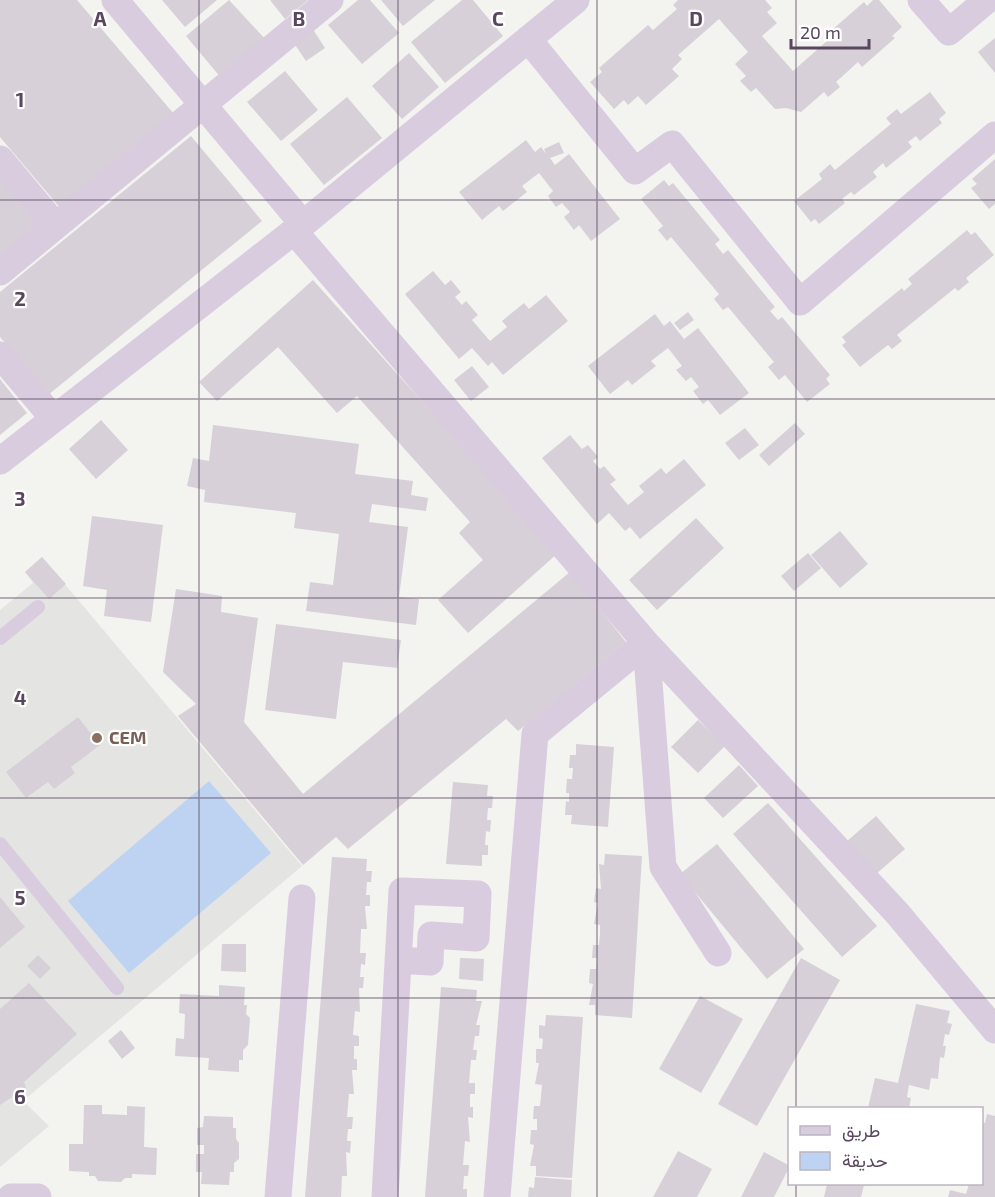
<svg xmlns="http://www.w3.org/2000/svg" width="995" height="1197" viewBox="0 0 995 1197" font-family="'Exo 2',Vazirmatn,sans-serif">
  <style>
    .education { fill: #e4e4e2 }
    .green { fill: #bed3f2 }
    .building { fill: #d7d0d8 }
    .lines { fill: none; stroke-linecap: round; stroke-linejoin: round }
    .service { stroke: #d8ccde; stroke-width: 14 }
    .minor { stroke: #d8ccde; stroke-width: 27 }
    .grid { fill: none; stroke: #58475f; stroke-width: 1.5; stroke-opacity: 0.55 }
    .education-dot { fill: #8d6e63; stroke: #fff; stroke-width: 2 }
    .labels { text-anchor: middle; stroke-width: 4.5; stroke-linejoin: round; paint-order: stroke }
    .education-label { font-size: 18px; font-weight: bold; fill: #785e54; stroke: #fff; text-anchor: start }
    .grid-label { font-size: 20px; text-anchor: middle; font-weight: bold; fill: #58475f; stroke: #fff; stroke-width: 4.5; stroke-linejoin: round; paint-order: stroke }
  </style>
  <rect width="100%" height="100%" fill="#f3f3f0"/>
  <path class="education" d="M42 557 302 866 23 1101 49 1126 0 1167V610L33 583 25 572Z"/>
  <path class="green" d="M209 781 271 853 129 973 68 901Z"/>
  <path class="building" d="M0 0H77L174 114 61 209 0 137Z
    M162 0H217L185 27Z
    M229 0 267 41 222 79 186 36Z
    M270 0H308L285 19Z
    M358 0H370L399 33 362 64 328 25Z
    M381 0H435L403 26Z
    M462 0H473L503 36 445 83 411 42Z
    M678 0H765L772 8 767 12 777 23 762 36 793 71 836 33 833 29 864 2 867 6 873 0H879L902 27 892 36 895 38 862 67 858 62 836 82 840 87 828 97 824 92 801 112 786 108 775 109 756 88 751 92 740 81 746 76 735 64 748 52 719 19 678 55 682 59 672 69 679 76 646 105 638 96 628 105 624 100 614 109 590 82 602 72 599 68 648 25 653 30 677 9 673 5Z
    M307 20 325 48 306 61 287 33Z
    M995 38V73L978 52Z
    M409 53 439 87 402 119 372 86Z
    M285 71 318 110 281 141 247 102Z
    M930 92 946 113 939 119 942 123 920 141 916 136 908 142 912 147 886 168 883 163 873 172 877 177 854 195 851 192 842 199 845 203 819 224 815 219 811 222 794 201 822 179 819 174 830 164 835 170 891 124 886 118 897 109 901 114Z
    M347 97 382 138 324 185 290 144Z
    M191 136 262 221 48 395 0 337V292Z
    M526 140 535 152 541 147 546 154 544 149 559 142 564 153 550 158 555 165 569 154 620 219 591 241 579 225 574 230 564 217 570 212 562 203 556 207 548 196 553 191 539 173 522 186 527 192 503 211 499 206 482 220 459 192Z
    M995 159V204L989 209 971 188 977 184 972 179Z
    M0 176 40 225 0 258Z
    M664 180 669 186 673 183 720 240 715 244 723 254 728 250 775 307 770 311 778 320 782 317 830 375 826 379 830 384 807 402 785 375 779 380 768 367 774 362 728 307 723 310 714 299 719 294 671 237 667 241 658 230 663 226 641 199Z
    M967 230 971 235 975 232 994 255 966 278 969 282 958 291 955 288 897 335 902 341 892 349 888 345 860 367 842 345 846 342 842 337 902 288 904 291 912 284 908 279Z
    M433 271 445 285 451 280 461 292 455 297 462 305 466 301 478 315 472 320 490 341 507 327 502 321 524 303 529 309 546 295 568 321 503 375 492 362 488 366 472 348 459 359 405 294Z
    M313 280 558 553 468 633 438 600 483 560 459 533 470 522 357 396 337 413 278 347 217 401 199 382Z
    M688 312 694 320 680 330 674 323Z
    M655 314 664 326 670 321 684 339 698 328 749 393 720 415 708 400 703 404 693 391 699 387 691 377 686 381 676 370 682 366 668 348 651 361 656 366 632 385 628 380 610 394 588 366Z
    M472 366 489 387 471 401 454 380Z
    M0 379 27 413 0 435Z
    M101 420 128 450 96 479 69 449Z
    M795 423 805 434 769 466 759 455Z
    M213 425 359 444 355 474 413 481 411 495 428 498 426 511 372 504 369 522 408 527 399 597 419 599 416 625 306 611 310 582 333 585 339 534 294 528 296 513 204 502 205 490 187 486 193 458 209 461Z
    M745 428 759 445 739 460 725 443Z
    M570 435 582 449 588 445 598 457 593 461 600 469 604 466 616 480 610 484 628 505 644 492 639 486 661 468 666 474 684 459 706 485 640 539 630 527 625 531 609 513 597 524 542 458Z
    M92 516 163 525 151 622 104 616 107 590 83 586Z
    M696 518 724 548 657 610 629 580Z
    M840 531 868 564 840 588 811 555Z
    M808 553 821 568 794 591 781 576Z
    M42 557 66 584 49 599 25 572Z
    M570 572 626 642 518 731 506 719 348 849 336 837 303 865 178 716 196 704 163 672 176 589 222 596 221 612 258 618 244 722 303 794Z
    M276 624 401 640 397 668 343 662 336 719 265 710Z
    M78 717 100 745 71 767 75 773 54 789 48 782 26 798 6 772Z
    M698 720 725 746 698 773 671 747Z
    M576 744 614 747 608 827 571 824 572 815H565L566 801 569 802V793H566L567 779H572L573 768H569L570 755H576Z
    M739 765 758 786 723 818 704 798Z
    M453 782 488 785 487 796H493L492 808H488L487 820H491L490 832 486 831 485 845H488V855H482V866L446 864Z
    M768 803 877 926 842 957 733 834Z
    M876 816 905 849 876 874 847 841Z
    M717 844 804 949 767 979 680 874Z
    M605 854 642 856 632 1018 595 1015V1005H589L593 984 589 983 590 969H596L597 958H592L593 945H599L600 934V925L594 924 598 903 594 902 596 888 601 889 599 864 604 865Z
    M332 857 367 859 366 871H372L371 882H367L366 895H370V906H365L367 929H361L360 953H366L365 965 361 964 360 977H364L363 988H359L360 1012 355 1011 353 1035 359 1036V1046H354V1059H357V1070H352L354 1094H349L347 1117H353L352 1129H348L347 1141H351L350 1153 346 1152 347 1176H342L341 1197H305Z
    M0 897 25 927 0 948Z
    M222 944H246V972L221 971Z
    M38 955 51 968 40 979 27 966Z
    M460 958 484 959 483 981 459 979Z
    M801 958 840 980 757 1126 718 1104Z
    M29 983 77 1034 24 1082 26 1088 0 1105V1009Z
    M219 985 245 987 244 1005H247L246 1014 250 1018 248 1045 243 1050V1060H239V1072L208 1070 209 1058 175 1056 176 1038 184 1039 185 1014 179 1013 180 994 219 996Z
    M441 987 477 990 476 1001H482L476 1025H480L479 1036H475L473 1050H477L476 1060H471L470 1071 469 1083H475V1094H470V1107H473V1118L468 1117 470 1142 465 1141 463 1165H469L468 1176H464L463 1189H467V1197H425Z
    M700 996 743 1019 701 1093 659 1069Z
    M916 1004 950 1011 947 1023 952 1024 949 1035 945 1034 943 1046H946L944 1058 940 1057 938 1079 931 1078 929 1090 909 1085 907 1097 911 1098 909 1108H868L875 1078 898 1083Z
    M546 1015 583 1017 572 1178 536 1176V1166H530L534 1145 530 1144 531 1130H537V1119H533L534 1106H540L542 1085 535 1084 539 1063H536V1049H542L543 1039 539 1038V1025L545 1026Z
    M121 1030 135 1048 122 1059 108 1041Z
    M84 1105H102V1114L127 1115V1106L145 1107 144 1147 157 1148 156 1175 132 1174V1178H125L121 1182 98 1181 95 1176H89V1172L69 1171V1144H83Z
    M987 1114 995 1116V1197H948L950 1190 966 1194 969 1184H982V1122L985 1123Z
    M204 1116 233 1117V1128H236V1139L239 1143V1159L234 1163V1172H230L229 1185 201 1184 202 1172H196V1154H204V1145H197V1128L203 1127Z
    M678 1151 712 1169 697 1197H653Z
    M764 1152 790 1166 774 1197H741Z
    M535 1177 572 1180 571 1197H528L529 1187 534 1188Z
    M827 1184H868V1186L864 1185 861 1197H824Z"/>
  <g class="lines">
    <path class="service" d="M0 638 38 607
      M0 844 117 988"/>
    <path class="minor" d="M115 0 303 224
      M921 0 949 32 987 0
      M528 39 635 171 672 144 800 302 995 135
      M0 159 55 225
      M294 231 646 643 897 913 995 1030
      M0 272 330 0
      M0 355 54 419
      M0 461 303 224 576 0
      M11 1197H38
      M278 1197 302 898
      M385 1197C391 1095 396 993 402 891L478 894 476 938 431 935 430 962 398 960
      M497 1197 535 734 646 643 663 867 718 953"/>
  </g>
  <path class="grid" d="M199 0V1197M398 0V1197M597 0V1197M796 0V1108M0 200H995M0 399H995M0 598H995M0 798H995M0 998H995M796 1184V1197"/>
  <circle class="education-dot" cx="97" cy="738" r="6"/>
  <g class="labels">
    <g class="education-label">
      <text x="109" y="744">CEM</text>
    </g>
  </g>
  <g class="grid-label">
    <text x="100" y="26">A</text>
    <text x="299" y="26">B</text>
    <text x="498" y="26">C</text>
    <text x="696" y="26">D</text>
    <text x="20" y="107">1</text>
    <text x="20" y="306">2</text>
    <text x="20" y="506">3</text>
    <text x="20" y="705">4</text>
    <text x="20" y="905">5</text>
    <text x="20" y="1104">6</text>
  </g>
  <rect x="788" y="1107" width="195" height="78" fill="#ffffff" stroke="#bcb5bf" stroke-width="1.5"/>
  <rect x="800" y="1126" width="30" height="9" fill="#d8ccde" stroke="#bcb5bf" stroke-width="1.5"/>
  <text x="842" y="1137" font-size="18" fill="#58475f">طريق</text>
  <rect x="800" y="1152" width="30" height="18" fill="#bed3f2" stroke="#bcb5bf" stroke-width="1.5"/>
  <text x="842" y="1167" font-size="18" fill="#58475f">حديقة</text>
  <path d="M791 39v9h78v-9" fill="none" stroke="#58475f" stroke-width="3"/>
  <text x="800" y="39" font-size="18" fill="#58475f" stroke="#ffffff" stroke-width="4.5" paint-order="stroke">20 m</text>
</svg>
